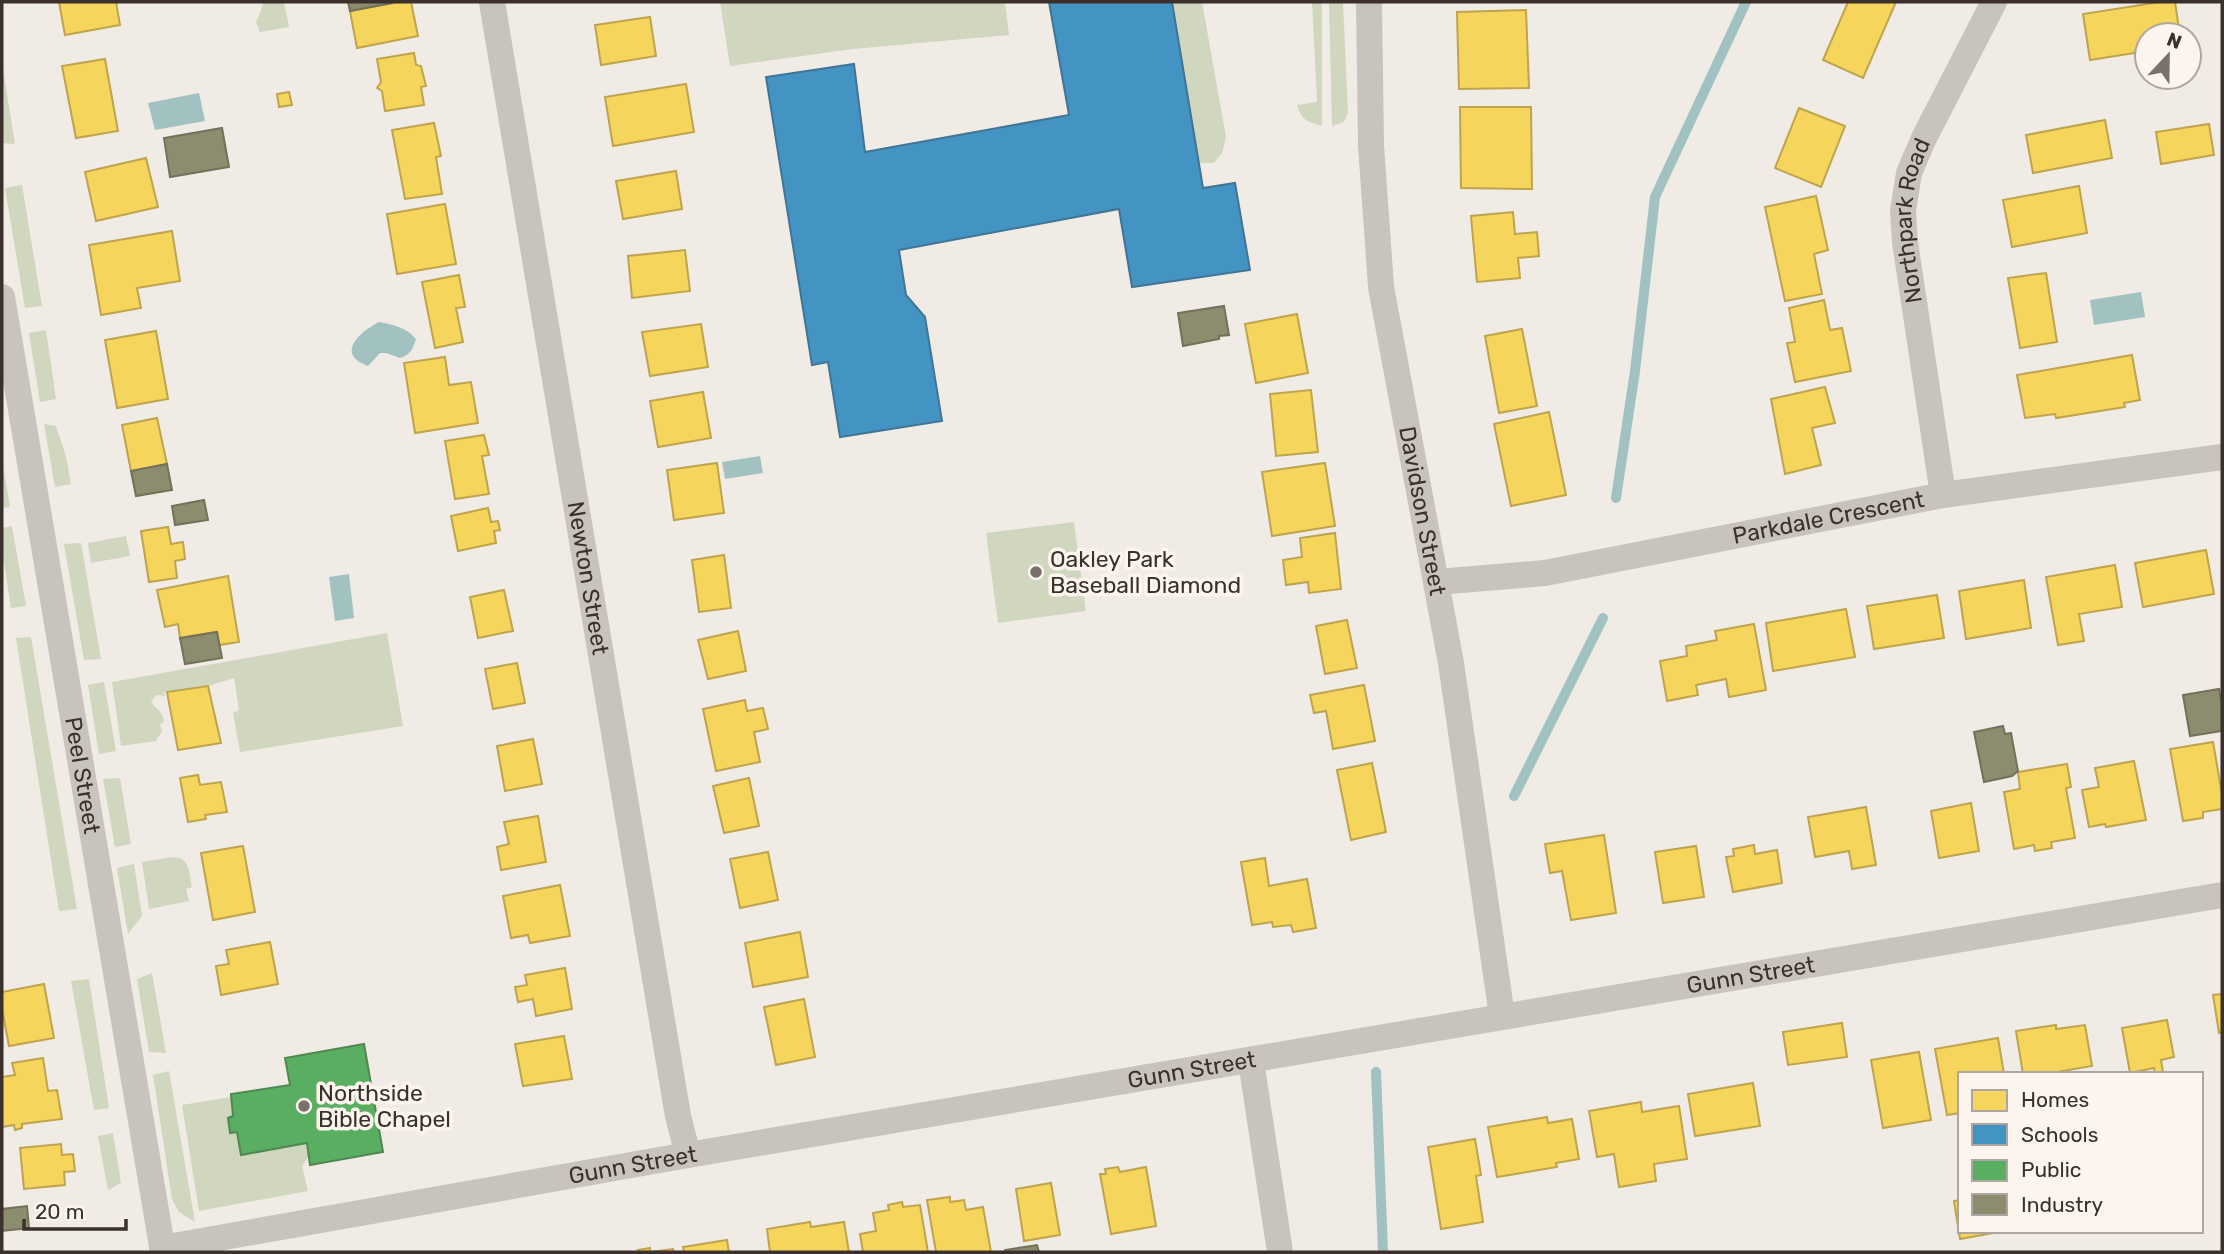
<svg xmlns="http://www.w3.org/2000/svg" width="2224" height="1254" viewBox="0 0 2224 1254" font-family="Rubik,sans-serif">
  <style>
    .green { fill: #d1d6bf }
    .water { fill: #a1c2c1 }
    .homes { fill: #f6d55c; stroke: #bea44d; stroke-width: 2 }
    .schools { fill: #4393c3; stroke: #417595; stroke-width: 2 }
    .public { fill: #5aae61; stroke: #518851; stroke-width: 2 }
    .industry { fill: #8c8c6e; stroke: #74705a; stroke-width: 2 }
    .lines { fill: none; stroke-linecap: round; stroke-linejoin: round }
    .stream { stroke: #a1c2c1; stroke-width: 10 }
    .street { stroke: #c9c3be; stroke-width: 26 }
    .poi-dot { fill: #7a716c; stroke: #fbf5ee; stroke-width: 2.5 }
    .labels { text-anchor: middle; stroke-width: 7; stroke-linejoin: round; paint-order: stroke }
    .street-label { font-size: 23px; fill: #3b302b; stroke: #fbf5ee }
    .poi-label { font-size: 23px; fill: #3b302b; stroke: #fbf5ee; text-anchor: start }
  </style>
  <rect width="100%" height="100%" fill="#f0ebe5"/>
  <path class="green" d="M263 2H284L289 27 260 32 256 22 261 11Z
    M720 2H1005L1009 35 853 49 730 66Z
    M1172 2H1202L1226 137 1222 153 1214 163H1198Z
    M1312 2H1322V126C1308 122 1301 120 1297 105L1317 102Z
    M1329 2H1343L1348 113 1344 122 1332 126Z
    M2 63 15 144 2 143Z
    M22 185 42 306 25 308 5 188Z
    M46 330 56 399 40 402 29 333Z
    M44 424 56 426 66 456 71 484 55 487Z
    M2 460 10 507 2 508Z
    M1074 522 1086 611 998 623 986 533Z
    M12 526 26 606 11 608 2 549V528Z
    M126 536 130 556 91 563 88 543Z
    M81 543 101 659 84 660 64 544Z
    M387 633 403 726 240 752 233 713 239 710 234 678 208 686 164 692 165 696 156 695 151 702C157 710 163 711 164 722L160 724 162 731 156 741 121 746 112 682Z
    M31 637 77 909 59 911 16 638Z
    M104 682 116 751 99 754 88 685Z
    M120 778 131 844 115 847 103 779Z
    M173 857C190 857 189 873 192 887L186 889 189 901 149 909 142 862Z
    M134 864 142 916 128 934 117 868Z
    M152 973 166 1053 149 1052 137 979Z
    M89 979 109 1108 94 1110 71 981Z
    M169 1071 195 1222 179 1212 172 1199 153 1075Z
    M231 1097 233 1116 230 1132H237L242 1155 307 1143 309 1156 302 1166 308 1191 199 1211 182 1105Z
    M113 1133 121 1183 108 1190 98 1136Z"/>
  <path class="water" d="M199 93 205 121 155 130 148 103Z
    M2141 292 2145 317 2094 325 2090 300Z
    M379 322C394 325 406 327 416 339 413 348 411 355 400 358L386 353H380L368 366C334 354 361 331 379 322Z
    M760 456 763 473 725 479 722 462Z
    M349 574 354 618 335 621 329 577Z"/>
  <path class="homes" d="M59 2H116L120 25 65 35Z
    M399 2H411L418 36 357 48 350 11Z
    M1848 2H1896L1863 78 1823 60Z
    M2160 2H2175L2180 35H2147V51L2090 60 2083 14Z
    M1526 10 1529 88 1459 89 1457 12Z
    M650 17 656 56 601 65 595 25Z
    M414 53 416 65 421 66 426 86 421 87 424 105 385 111 382 91 377 88 381 82 377 59Z
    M105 59 118 131 76 138 62 66Z
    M686 84 694 132 613 146 605 97Z
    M289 92 292 105 279 107 277 94Z
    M1460 107H1531L1532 189 1461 188Z
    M1799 108 1845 126 1821 187 1775 168Z
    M2105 120 2112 158 2033 173 2026 135Z
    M434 123 441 156 436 157 442 194 405 199 392 130Z
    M2209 124 2214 155 2161 164 2156 132Z
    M146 158 158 207 96 221 85 172Z
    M676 171 682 209 623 219 616 181Z
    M2079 186 2087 233 2012 247 2003 200Z
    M1816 196 1828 250 1814 254 1822 294 1785 301 1765 207Z
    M445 204 456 264 397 274 387 214Z
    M1513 212 1515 234 1537 232 1539 256 1518 258 1520 278 1477 282 1471 216Z
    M172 231 180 281 137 288 141 308 101 315 89 245Z
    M685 250 690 291 632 298 628 256Z
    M2046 273 2057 342 2020 348 2008 278Z
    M459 275 465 307 456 308 463 342 435 348 422 282Z
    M1824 300 1830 330 1842 328 1851 371 1795 382 1787 343 1795 342 1789 308Z
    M1297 314 1308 373 1256 383 1245 324Z
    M701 324 708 367 650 376 642 332Z
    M1522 329 1537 406 1499 413 1485 336Z
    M156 331 168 399 117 408 105 340Z
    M2132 355 2140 400 2124 403 2125 407 2056 418 2055 414 2025 418 2017 375Z
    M445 357 449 385 471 382 478 423 415 433 404 363Z
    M1825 387 1835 423 1812 428 1821 465 1785 474 1771 399Z
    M1311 390 1318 452 1276 456 1270 394Z
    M703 392 711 438 658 447 650 401Z
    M1549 412 1566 495 1511 506 1494 424Z
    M157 418 167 464 131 471 122 425Z
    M484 435 489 455 482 456 489 494 455 499 445 441Z
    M717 463 724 513 674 520 667 470Z
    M1325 463 1335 526 1272 536 1262 472Z
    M488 508 491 522 498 521 500 530 494 531 496 543 458 551 451 516Z
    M168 527 171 544 183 542 185 559 175 561 177 578 149 582 141 531Z
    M1335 533 1341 589 1309 593 1308 582 1286 585 1283 560 1302 557 1300 538Z
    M2206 550 2214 594 2143 607 2135 563Z
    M724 555 731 608 699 612 692 560Z
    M2115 565 2122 607 2079 614 2084 641 2058 645 2046 577Z
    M228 576 239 642 219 645 217 632 180 638 178 624 165 627 157 590Z
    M2024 580 2031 628 1966 639 1959 591Z
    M504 590 513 631 478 638 470 597Z
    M1937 595 1944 638 1874 649 1867 606Z
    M1846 609 1855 657 1773 671 1766 623Z
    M1347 620 1357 668 1325 674 1316 626Z
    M1754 624 1766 690 1729 697 1726 679 1696 685 1698 695 1667 701 1660 661 1687 656 1686 646 1717 640 1715 631Z
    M738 631 746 671 708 679 698 640Z
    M517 663 525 703 493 709 485 669Z
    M1364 685 1375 741 1333 749 1326 711 1314 713 1310 695Z
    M208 686 221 743 178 750 167 692Z
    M745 700 747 711 763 708 768 729 754 732 760 762 716 771 703 709Z
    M533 739 542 784 505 791 497 746Z
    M2213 742 2222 794V809L2203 812V818L2183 821 2170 749Z
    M2134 761 2146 820 2106 827 2105 824 2089 827 2082 790 2099 787 2095 768Z
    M1372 763 1386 832 1351 840 1337 770Z
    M2067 764 2071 787 2066 788 2075 838 2051 842 2052 848 2035 851 2034 845 2014 849 2004 792 2020 789 2018 772Z
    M198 775 200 785 221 782 227 812 205 815 206 819 188 822 180 778Z
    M749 778 759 826 724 833 713 786Z
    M1971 803 1979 851 1939 858 1931 811Z
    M1866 807 1876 865 1852 869 1849 851 1815 857 1808 817Z
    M538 816 546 862 501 870 497 847 509 844 504 822Z
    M1604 835 1616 913 1571 920 1562 871 1550 873 1545 844Z
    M1754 845 1755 854 1777 850 1782 883 1733 892 1726 857 1734 856 1733 849Z
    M243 846 255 912 213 920 201 853Z
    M1696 846 1704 897 1663 903 1655 852Z
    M768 852 778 900 740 908 730 859Z
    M1265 858 1269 886 1307 879 1316 928 1293 932 1291 925 1273 927 1272 922 1252 925 1241 862Z
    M560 885 570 936 530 943 528 935 511 938 503 896Z
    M800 932 808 977 753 987 745 943Z
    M270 942 278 984 221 995 216 966 229 964 226 950Z
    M565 968 572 1009 536 1016 533 999 518 1002 515 987 527 985 525 975Z
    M44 984 54 1038 9 1046 2 1009V992Z
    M2222 994V1032L2219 1033 2213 995Z
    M804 999 815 1057 776 1065 764 1007Z
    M2167 1020 2174 1057 2161 1060 2163 1072 2155 1073 2154 1068 2130 1073 2122 1028Z
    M1842 1023 1847 1057 1788 1065 1783 1032Z
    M2056 1025V1029L2085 1025 2092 1066 2045 1074H2023L2016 1031Z
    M564 1036 572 1079 523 1086 515 1044Z
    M1998 1038 2004 1074H1960V1113L1947 1115 1935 1049Z
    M1919 1052 1931 1120 1883 1128 1871 1060Z
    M43 1058 48 1091 57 1090 62 1119 22 1124V1128L15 1130 14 1125 2 1127V1077L15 1075 12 1063Z
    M1753 1083 1760 1126 1695 1136 1688 1094Z
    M1641 1102 1642 1112 1679 1106 1687 1159 1654 1164 1656 1181 1619 1187 1614 1154 1597 1157 1589 1111Z
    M1547 1117 1548 1123 1572 1119 1579 1159 1556 1163 1557 1167 1497 1177 1488 1127Z
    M1475 1139 1481 1175 1476 1176 1483 1222 1441 1229 1428 1147Z
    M61 1144 62 1155 73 1154 75 1171 64 1172 65 1185 24 1189 20 1148Z
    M1118 1167 1120 1172 1146 1167 1156 1226 1111 1234 1100 1174H1106L1105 1169Z
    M1051 1183 1060 1235 1024 1241 1016 1189Z
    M950 1197V1202L964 1200 966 1210 983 1207 991 1252H936L927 1200Z
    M1960 1200V1231H2004L1960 1239 1954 1201Z
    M902 1202 903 1207 920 1205 928 1252H863L860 1234 876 1231 873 1213 889 1210 888 1205Z
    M810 1222 811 1227 844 1222 849 1252H770L767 1229Z
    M727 1240 729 1252H684L683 1247Z
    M650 1248V1252L673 1249 674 1252H639L638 1250Z"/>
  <path class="schools" d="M1049 2H1172L1203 188 1235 183 1250 270 1132 287 1119 209 899 250 906 295 925 317 942 421 840 437 828 362 812 365 766 77 854 64 865 152 1069 115Z"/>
  <path class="public" d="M364 1044 383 1152 310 1165 307 1143 241 1155 237 1132 230 1133 228 1118 233 1116 231 1094 290 1085 285 1058Z"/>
  <path class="industry" d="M348 2H392V3L350 11Z
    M222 128 229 167 170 177 164 138Z
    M1224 306 1229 335 1219 336V339L1183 346 1178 313Z
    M167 464 172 490 136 496 131 471Z
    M204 500 208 520 175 525 172 506Z
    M217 632 222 658 185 664 180 638Z
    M2219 689 2222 706V731L2190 736 2183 695Z
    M2003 726 2005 734 2011 733 2018 771 2012 776 1984 782 1974 732Z
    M27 1206 29 1228 2 1231V1209Z
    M1037 1245 1039 1252H1005V1250Z"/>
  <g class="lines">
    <path class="stream" d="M1616 498 1635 371 1655 197 1746 2
      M1514 796 1603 618
      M1376 1072 1383 1252"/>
    <g class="street">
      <path id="s1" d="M492 2 678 1116 688 1155"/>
      <path id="s2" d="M1369 2 1371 145 1381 287 1451 663 1502 1016"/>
      <path id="s3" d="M2 297 163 1252"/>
      <path id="s4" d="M1943 495 1905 242 1903 211 1909 173 1924 138 1994 2"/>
      <path id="s5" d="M1437 582 1545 573 1943 495 2222 457"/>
      <path d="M1251 1061 1280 1252"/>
      <path id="s6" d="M162 1248 688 1155 2222 895"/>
    </g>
  </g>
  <g class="poi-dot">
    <circle cx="1036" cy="572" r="7"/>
    <circle cx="304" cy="1106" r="7"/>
  </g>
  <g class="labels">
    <g class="street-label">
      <text dy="8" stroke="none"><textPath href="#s4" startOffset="278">Northpark Road</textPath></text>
      <text dy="8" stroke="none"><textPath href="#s2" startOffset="513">Davidson Street</textPath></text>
      <text dy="8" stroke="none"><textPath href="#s5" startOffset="397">Parkdale Crescent</textPath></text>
      <text dy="8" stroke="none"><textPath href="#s1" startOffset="584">Newton Street</textPath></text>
      <text dy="8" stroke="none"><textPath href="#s3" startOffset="485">Peel Street</textPath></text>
      <text dy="8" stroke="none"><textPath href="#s6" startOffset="1612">Gunn Street</textPath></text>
      <text dy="8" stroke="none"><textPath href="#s6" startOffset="1045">Gunn Street</textPath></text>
      <text dy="8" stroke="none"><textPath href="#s6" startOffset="478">Gunn Street</textPath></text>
    </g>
    <g class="poi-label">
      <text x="1050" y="567">Oakley Park<tspan x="1050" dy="26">Baseball Diamond</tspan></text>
      <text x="318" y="1101">Northside<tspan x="318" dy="26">Bible Chapel</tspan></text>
    </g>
  </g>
  <rect width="2224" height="1254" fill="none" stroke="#3b302b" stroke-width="7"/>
  <rect x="1958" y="1072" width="245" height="161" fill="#fbf5ee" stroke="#aea6a0" stroke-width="2"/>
  <rect x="1972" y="1090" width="35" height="21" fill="#f6d55c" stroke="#aea6a0" stroke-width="2"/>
  <text x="2021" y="1107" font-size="21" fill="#3b302b">Homes</text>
  <rect x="1972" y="1124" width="35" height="21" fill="#4393c3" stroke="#aea6a0" stroke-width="2"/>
  <text x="2021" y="1142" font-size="21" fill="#3b302b">Schools</text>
  <rect x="1972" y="1160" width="35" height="21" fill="#5aae61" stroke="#aea6a0" stroke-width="2"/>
  <text x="2021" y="1177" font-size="21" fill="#3b302b">Public</text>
  <rect x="1972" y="1194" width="35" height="21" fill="#8c8c6e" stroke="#aea6a0" stroke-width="2"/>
  <text x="2021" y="1212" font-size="21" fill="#3b302b">Industry</text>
  <g transform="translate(2168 56) rotate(22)"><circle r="33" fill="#fbf5ee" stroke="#aea6a0" stroke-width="2"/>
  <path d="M0-5L12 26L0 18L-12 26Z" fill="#7a716c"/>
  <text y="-10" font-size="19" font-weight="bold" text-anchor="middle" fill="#3b302b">N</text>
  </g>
  <path d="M24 1219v10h102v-10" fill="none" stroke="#3b302b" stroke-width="3.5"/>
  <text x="35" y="1219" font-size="21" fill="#3b302b" stroke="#fbf5ee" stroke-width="5" paint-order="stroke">20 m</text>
</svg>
